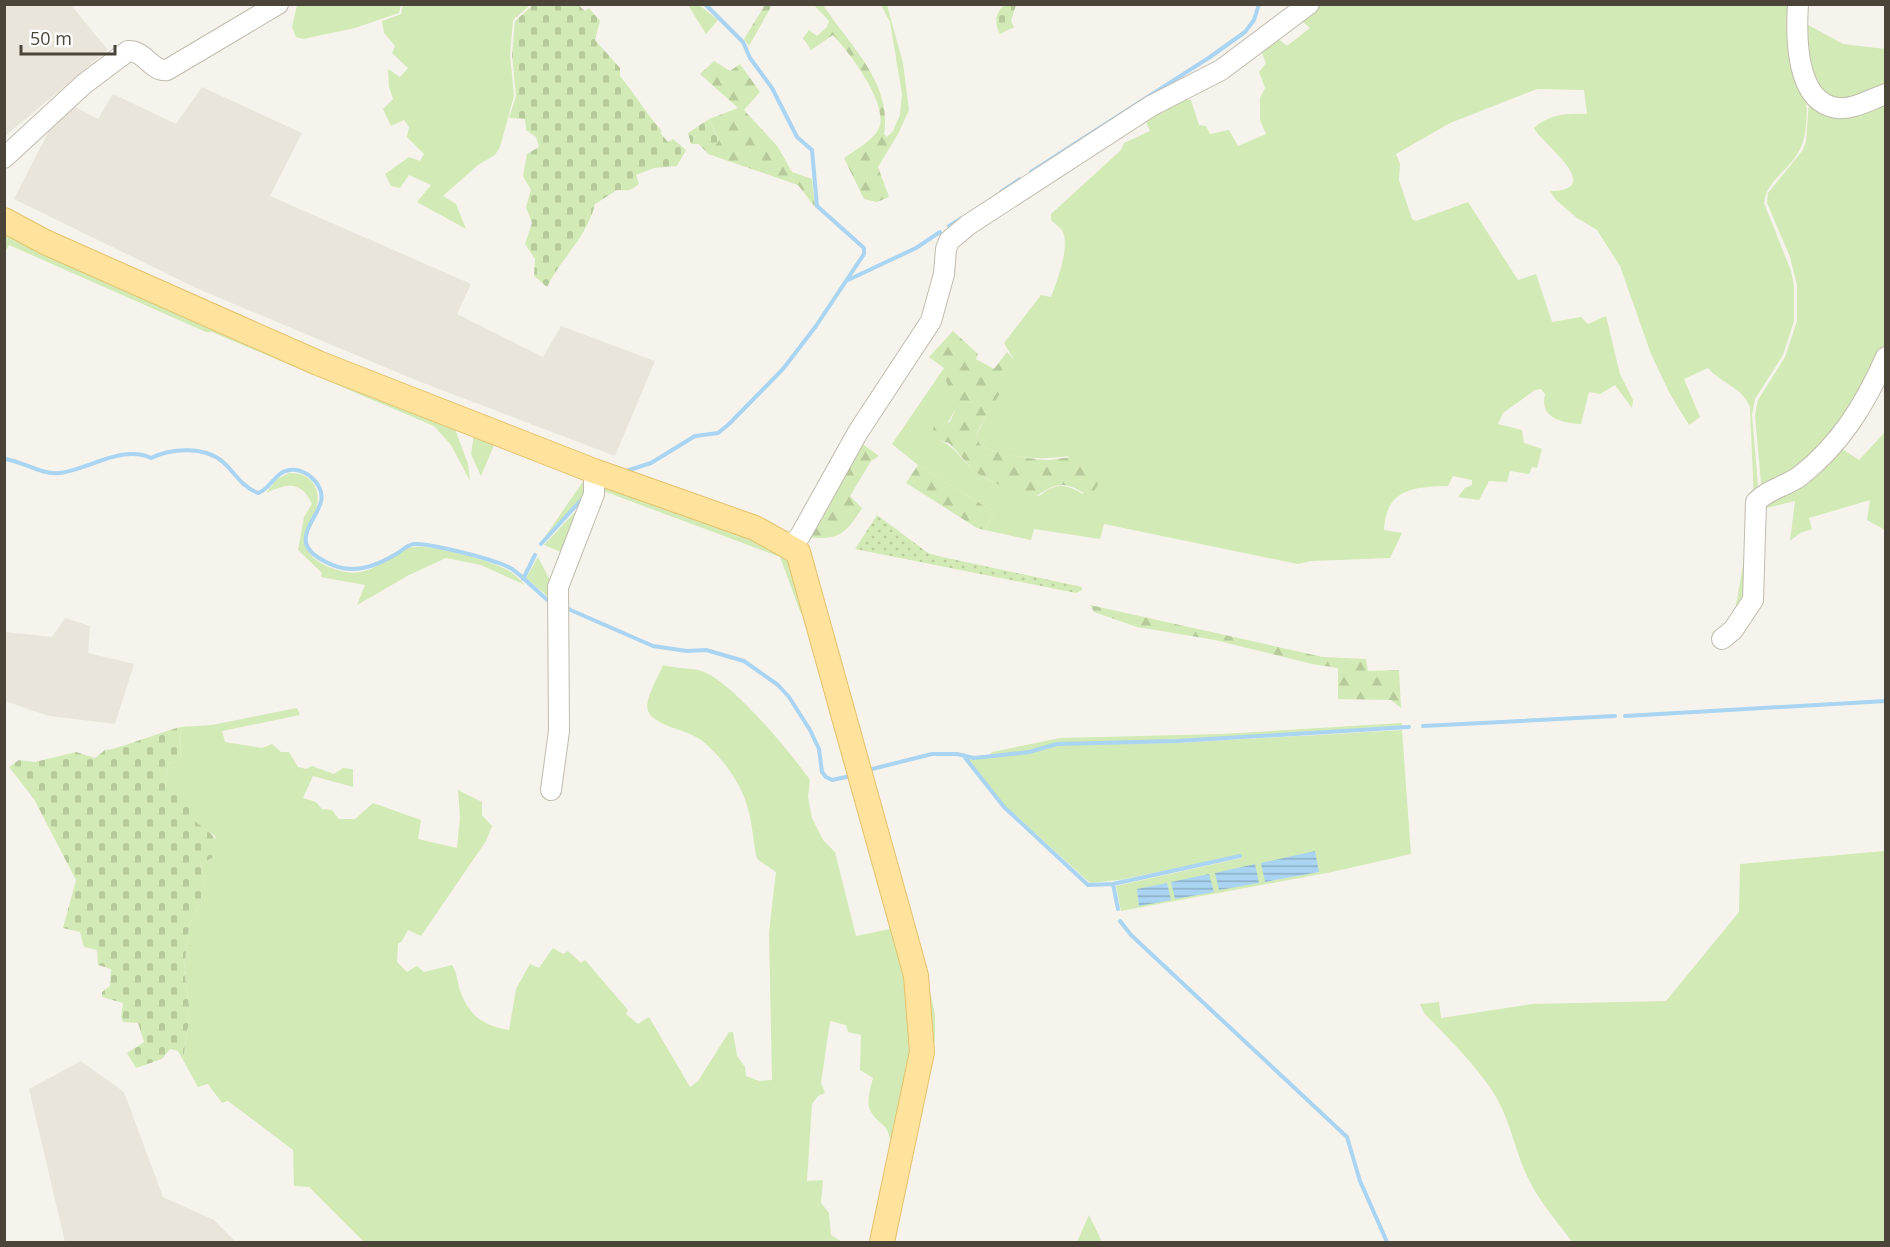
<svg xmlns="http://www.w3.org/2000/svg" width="1890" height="1247" viewBox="0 0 1890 1247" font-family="'Open Sans',sans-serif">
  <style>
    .residential { fill: #eae5da }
    .green { fill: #d2eab5; fill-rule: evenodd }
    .forest { fill: url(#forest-firs) }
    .cemetery { fill: url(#cemetery-stones) }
    .garden { fill: url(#garden-dots) }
    .water { fill: url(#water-rules) }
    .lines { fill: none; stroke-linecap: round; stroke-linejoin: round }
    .stream { stroke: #a9d4f2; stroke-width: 4 }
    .minor-casing { stroke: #c2bbae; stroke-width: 22 }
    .major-casing { stroke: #e6c16a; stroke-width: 26 }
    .minor { stroke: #fff; stroke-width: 20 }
    .major { stroke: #ffe39c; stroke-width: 24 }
  </style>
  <defs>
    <pattern id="forest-firs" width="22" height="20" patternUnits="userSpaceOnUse" patternTransform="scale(1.5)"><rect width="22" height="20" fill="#d2eab5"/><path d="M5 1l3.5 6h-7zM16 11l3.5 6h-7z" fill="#b6ca9c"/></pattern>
    <pattern id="cemetery-stones" width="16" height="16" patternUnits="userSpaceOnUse" patternTransform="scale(1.5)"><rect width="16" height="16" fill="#d2eab5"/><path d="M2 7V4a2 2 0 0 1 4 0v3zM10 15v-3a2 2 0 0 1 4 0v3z" fill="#b6ca9c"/></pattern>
    <pattern id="garden-dots" width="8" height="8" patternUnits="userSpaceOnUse" patternTransform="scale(1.5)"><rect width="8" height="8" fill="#d2eab5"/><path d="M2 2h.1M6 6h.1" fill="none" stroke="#b6ca9c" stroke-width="1.8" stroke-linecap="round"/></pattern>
    <pattern id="water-rules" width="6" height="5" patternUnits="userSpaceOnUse" patternTransform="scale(1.5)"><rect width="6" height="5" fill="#a9d4f2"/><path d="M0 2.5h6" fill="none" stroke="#8caec5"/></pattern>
  </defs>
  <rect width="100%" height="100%" fill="#f6f3ec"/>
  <path class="residential" d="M5 4 71 5 108 50 5 136Z
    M202 87 302 133 270 196 471 284 457 314 543 357 561 326 655 361 615 456 418 381 196 288 14 199 64 101 98 119 113 94 176 124Z
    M65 618 90 626 88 653 134 664 115 724 49 716 5 701V632L52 637Z
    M81 1061 124 1092 163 1197 214 1220 236 1242H65L29 1089Z"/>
  <path class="green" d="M1788 4 1792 12C1799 47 1817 119 1799 151 1789 171 1767 179 1764 203L1791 271 1794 286V321L1783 355 1755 399 1752 415 1759 497 1749 600 1732 628 1754 502 1750 407C1742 387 1721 383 1708 368L1684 379 1700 417 1689 425 1670 394 1651 354 1620 266 1597 230 1577 218 1556 200 1550 191C1608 190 1540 142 1534 128 1549 114 1567 113 1587 114L1584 90 1537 89 1450 123 1396 154 1400 164 1399 180 1412 219 1416 221 1468 202 1518 280 1536 274 1552 322 1581 317 1588 324 1606 316 1620 374 1633 400 1632 408 1615 385 1600 394 1589 392 1581 424C1562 423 1539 418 1545 394L1541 389 1535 390 1503 413 1498 424 1522 430 1524 443 1542 449 1537 468 1532 467 1529 474 1510 471 1507 482 1489 481 1479 500 1458 497 1465 488 1472 485V480L1453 476 1448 486C1414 487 1386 488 1384 530L1402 533 1390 558 1312 561 1298 564 1104 524 1100 539 1034 529 1031 540 985 530 994 512 918 465 892 444 944 368C944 384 956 392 956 408L938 440C954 445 961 460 974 470 992 485 1017 491 1039 496 1056 483 1065 483 1083 494L1089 475 1067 456C1041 461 1006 457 981 446L976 436 1014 360 1004 343 1041 295 1051 297C1057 281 1071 246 1062 230 1059 227 1054 223 1051 220V214L1121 150 1124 143 1150 131 1145 120 1170 98 1191 100 1199 125 1206 126 1210 134 1229 130 1238 146 1266 134 1260 120V98L1265 88 1259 72 1266 63 1262 53 1277 38 1287 46 1310 28 1296 16 1314 5Z
    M297 5V4L401 5 399 13 355 28 303 39 296 37 292 27Z
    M403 5H530L513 20 510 55 514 96 500 147 495 155 478 165 443 196 456 204 466 229 417 202 431 185 409 175 400 188 391 186 385 174 409 157 420 161 424 154 407 137 409 127 404 120 391 126 383 109 393 99 389 87 388 69 400 77 408 68 392 53 395 46 384 33 382 21 401 14Z
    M688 5H699L718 20 706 34Z
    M881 5H887L903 63 909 110 898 134 893 131 900 115 902 94 890 22Z
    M1801 21 1843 44 1885 49V91L1853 104 1816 93Z
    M1810 88 1824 106 1885 97V352L1842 432 1762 494 1755 415 1758 400 1785 357 1797 321V285L1790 257 1767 203 1768 193 1802 151 1806 142Z
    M5 229 455 429 468 464 470 481 451 445 434 426 212 332H206L9 245 6 250 5 291Z
    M1885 432V530L1867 520 1870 500 1809 518 1812 529 1800 533 1790 541 1795 501 1759 510 1838 446 1859 460Z
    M474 433 584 480 585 494 540 544 584 480 494 445 481 476 471 454Z
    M289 473C313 472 323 491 315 513 313 520 307 525 305 533 299 555 327 569 346 572 370 577 389 556 409 548 427 542 491 561 507 570 514 573 519 579 525 585L481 565 446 558 409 575 357 605 365 585 321 577 322 573 298 550 304 517 312 504C300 478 285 485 266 493L277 479Z
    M601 486 775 543 787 555 808 609 801 614 780 557 598 489Z
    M587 499 566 554 544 545Z
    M538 557 554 588 553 601 526 578Z
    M807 631H812L909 980 914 1055 891 1144C887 1120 881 1128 871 1112 865 1103 871 1087 873 1078L860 1070 861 1035 848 1032 846 1025 830 1021 821 1083 825 1093 818 1096 812 1104 807 1181 823 1180 821 1203 829 1213 831 1235 842 1242H364L309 1187 294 1186 293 1150 228 1101 222 1103 208 1084 198 1087 183 1060 190 1013 184 970 189 926 206 888 201 864 217 855 215 836 194 821 165 788 168 764 180 760 181 727 212 725 297 708 300 715 222 731 225 742 262 748 272 744 281 752H289L298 767 306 769 312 766 334 774 343 768 353 769V787L313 776 303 798 316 802 322 809 332 810 339 819H355L373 803 421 820 418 839 457 848 460 818 458 790 482 802V815L492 826 486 841 421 936 408 930 402 941 398 944 397 962 407 972 417 966 424 972 452 965C458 974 457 983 461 993 470 1017 485 1026 509 1030L516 989 530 964 539 968 553 948 563 954 568 951 581 963 585 960 628 1010 626 1014 638 1024 649 1017 690 1087 698 1081 729 1032H733L737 1056 745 1067 746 1076 759 1081 772 1080 769 932 776 872 757 859C753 843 753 826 748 809 742 784 720 753 698 738 684 729 659 727 649 713 642 702 659 676 663 665 676 669 692 667 704 672 734 684 791 753 810 780L808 797 812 818 823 840 835 852 856 936 890 929Z
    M1402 723V726L1177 740 1057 743 1029 751 989 755 992 752 1060 738 1221 734Z
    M1402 730 1411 854 1332 872 1121 911 1116 886 1242 858 1241 855 1119 880 1090 883 1002 803 968 759 1029 753 1057 745 1177 743ZM1314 851 1318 872 1265 882Z
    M1885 845V1242H1572C1558 1222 1541 1204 1530 1182 1514 1151 1511 1118 1491 1089 1472 1061 1447 1037 1424 1013L1420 1004 1439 1002 1441 1018 1532 1004 1666 1001 1739 912 1740 864 1884 851Z
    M925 968 935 1015V1039L895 1242H890Z
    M1089 1215 1102 1242H1077Z"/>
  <path class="forest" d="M765 5H772L749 46 744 39Z
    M814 5H823C847 42 893 83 884 134L887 137 893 131 898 134 878 167 889 197 877 202 864 199 844 158C855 150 873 141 879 128 889 104 849 52 833 35L811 50 803 38 809 30 817 36 827 27 829 21Z
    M714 61 730 71 740 64 760 92 744 110 778 147 792 172 812 179 815 207 798 185 708 154 719 140 709 119 738 108 700 74Z
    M953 331 978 354 976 359 994 369 1007 352 1014 360C1012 382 985 412 976 436L981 446C996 453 1028 459 1045 460 1060 460 1066 455 1082 460L1089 475 1099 483 1092 494C1081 494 1078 488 1069 486 1053 481 1041 495 1027 500L975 472 949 443 938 440 933 432 935 416 949 423C965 397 944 392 944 368L929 357Z
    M861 443 879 456 871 461 850 496 862 508C846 534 838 541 807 537Z
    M918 465 994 512 985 530 977 528 906 483Z
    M1090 605 1323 657 1366 659 1368 671 1399 670 1401 708 1391 700 1338 699V668L1312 664 1215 640 1137 627 1094 612Z"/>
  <path class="cemetery" d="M533 5H578L585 11 589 8 600 21 595 40 620 68V76C635 94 645 112 661 130V134L668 142 673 139 686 150 677 166 654 168 636 175 639 184C629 192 628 190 617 190L595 204C587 238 562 256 547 287L534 276 535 259 525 244 532 223 526 207 531 190 523 176 527 154 539 147 536 137 526 130 525 119 509 118 516 96 512 55 515 21Z
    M1004 5H1016L1011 21 1014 27 1000 34C994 23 995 14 1004 5Z
    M709 119 719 141 708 154 699 144H691L688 133Z
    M181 727 180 760 168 764 165 787 185 796 196 808 189 815C201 830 221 832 217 855L201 864 206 888 189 926 184 970 190 1013 183 1060 178 1051 170 1049 162 1059 136 1068 127 1053 144 1042 138 1023 123 1022 121 1017 123 1003 102 997V992L110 986 111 969 98 965 97 950 84 947 80 932 63 928 76 880 34 799 9 767 19 760 35 762 76 752 95 758 105 750C113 751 167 730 181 727Z"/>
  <path class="garden" d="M877 515 928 553 938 556 1082 587V590L1076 593 855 549Z"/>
  <path class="water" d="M1315 851 1319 872 1265 882 1261 863Z
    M1255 864 1259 883 1219 890 1215 873Z
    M1209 874 1214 892 1175 899 1171 882Z
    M1167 883 1171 900 1139 906 1137 889Z"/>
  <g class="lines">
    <path class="stream" d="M1031 172 1210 57 1245 32 1254 20 1259 4
      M1001 192 1020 179
      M949 226 962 218
      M848 280 916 248 940 232
      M4 459C23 461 41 475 59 473 87 470 124 444 151 458 171 448 205 446 223 462 235 473 242 487 258 493 271 489 274 472 290 470 297 469 305 472 311 477 339 502 302 520 306 543 308 552 318 558 326 562 351 576 375 567 398 553 404 549 407 545 414 544 430 543 498 560 512 569 525 578 537 592 550 602
      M623 472 651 463 695 436 718 433 729 424 783 369 816 326 864 254V248L817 206 812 150 797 137 772 88 750 58 743 42 705 4
      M541 544 583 498
      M523 579 535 555
      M566 608 653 646 687 651 706 650 744 661 778 685 789 697 810 730 819 749 822 772 826 777 832 780 851 776
      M1625 716 1886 701
      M1423 726 1615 716
      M963 755 1004 807 1088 885 1113 884 1240 856
      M868 770 932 754H957L974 758 1029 752 1057 744 1177 741 1409 727
      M1113 884 1118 909
      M1120 921 1131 935 1347 1137 1360 1181 1387 1242"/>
    <g class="minor-casing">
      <path id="minor" d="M1798 4C1796 35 1795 102 1837 108 1853 110 1871 99 1886 94
        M4 158 84 84 128 51C145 50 151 72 167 70L278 4
        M791 546 800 536 858 432 931 321 944 274 946 249 949 241 968 225 1151 106 1221 70 1309 4
        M1722 639 1733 630 1753 600 1756 502C1768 489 1787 486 1800 476 1841 444 1865 404 1886 357
        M551 790 559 731 558 587 594 494V471"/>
    </g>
    <g class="major-casing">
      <path id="major" d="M4 220 45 242 318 363 594 471 755 528 798 552 909 950 916 976 922 1052 882 1242"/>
    </g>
    <use href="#minor" class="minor"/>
    <use href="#major" class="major"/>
  </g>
  <rect width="1890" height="1247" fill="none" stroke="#4b4439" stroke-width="12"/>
  <path d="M21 45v9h94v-9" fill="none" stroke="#4b4439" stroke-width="3"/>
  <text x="30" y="45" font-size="18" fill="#4b4439" stroke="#ffffff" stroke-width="4.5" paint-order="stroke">50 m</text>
</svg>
